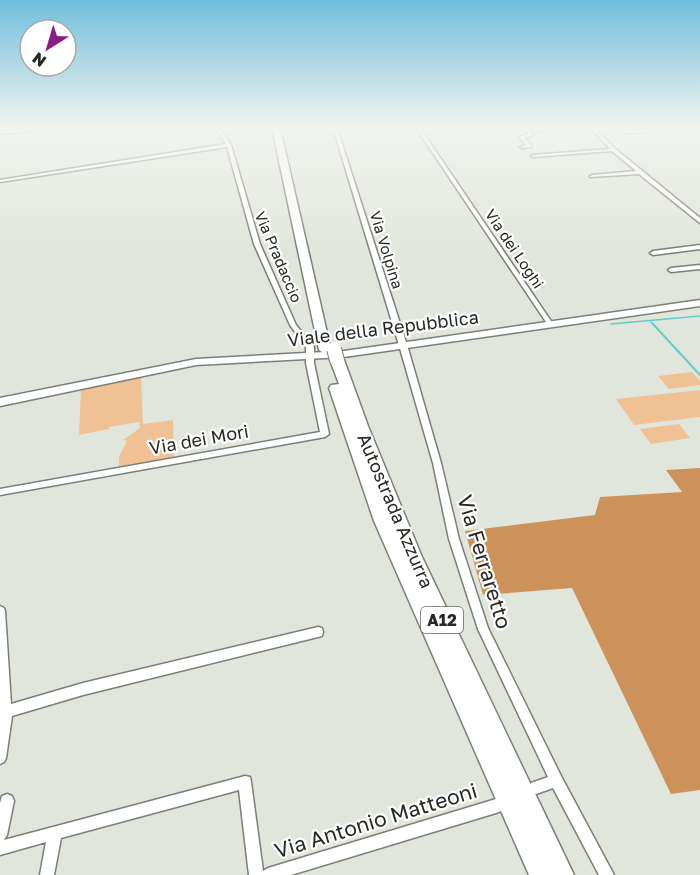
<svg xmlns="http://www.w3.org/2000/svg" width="700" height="875" viewBox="0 0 700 875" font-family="'Golos Text',sans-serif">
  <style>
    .green { fill: #f0c195 }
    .forest { fill: #cd925a }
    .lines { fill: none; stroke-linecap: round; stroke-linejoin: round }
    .stream-far1 { stroke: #5ececa; stroke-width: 1.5 }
    .stream { stroke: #5ececa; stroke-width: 2 }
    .minor-casing { stroke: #7b7f76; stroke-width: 3 }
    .secondary-casing { stroke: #7b7f76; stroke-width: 3 }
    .motorway-casing { stroke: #7b7f76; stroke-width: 3 }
    .minor { fill: #fff; fill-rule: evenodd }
    .secondary { fill: #fff; fill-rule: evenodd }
    .motorway { fill: #fff; fill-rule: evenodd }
    .motorway-bridge-casing { stroke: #7b7f76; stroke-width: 16; stroke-linecap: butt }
    .motorway-bridge { stroke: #fff; stroke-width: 14 }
    .labels { text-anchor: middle; stroke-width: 4.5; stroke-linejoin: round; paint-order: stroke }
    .far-street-label { font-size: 15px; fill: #262824; stroke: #fff }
    .shield { fill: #fff; stroke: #676866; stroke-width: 1.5 }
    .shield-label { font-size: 16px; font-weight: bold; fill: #262824 }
    .street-label { font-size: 18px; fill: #262824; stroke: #fff }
    .near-street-label { font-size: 21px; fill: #262824; stroke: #fff }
  </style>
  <rect width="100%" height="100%" fill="#e1e6dc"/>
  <path class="green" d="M692 372 700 381V385L669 389 658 376Z
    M141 376 143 424 173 420 174 457 119 467V457L127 441 123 440 140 428 139 422 109 427V429L79 435 81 388Z
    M700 390V417L634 425 616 399Z
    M679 424 690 438 651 444 640 429Z"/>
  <path class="forest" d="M700 468V790L671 794 572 588 483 595 465 531 595 515 600 497 682 492 666 470Z"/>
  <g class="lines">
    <path class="stream-far1" d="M651 322 654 325
      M611 324 700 316"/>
    <path class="stream" d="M653 324 700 375"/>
    <g class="minor-casing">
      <path id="minor" d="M36 128 35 130 0 134V132Z
        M215 128H219L231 145 260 244 296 325 314 347V363L329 434 325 437 0 495V489L320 432 306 363V347L290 325 254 244 227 147 0 182V180L226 144Z
        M333 128H337L407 345 441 463 459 539 488 628 561 776 614 875H599L553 788 536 794 531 793 530 788 531 783 548 777 478 629 449 539 433 463 399 345Z
        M416 128H420L553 324 552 325H548Z
        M521 128H525L533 135 524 138 531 145V147L522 148 520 147 526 145 519 137 528 134Z
        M556 128H569L534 132 532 131Z
        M591 128H595L613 147 700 218V223L639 174 590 177V176L592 175 636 171 612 151 533 157 531 156 533 155 610 149Z
        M617 128H622L627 131 649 130 651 131 649 132 626 133Z
        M700 245V249L653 255 650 253 653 251Z
        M700 265V269L671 272 668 270 671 268Z
        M0 606 4 608 5 611 11 704 83 683 318 627 322 628 323 632 322 636 318 637 83 695 12 716 6 758 4 762 0 764Z
        M245 776 250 777 251 782 263 871 268 868 496 799 501 801 503 806 501 811 496 813 291 875H249L239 790 61 838 54 875H40L46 842 0 855V803L2 796 7 794 12 796 14 801 7 835 4 840Z"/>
    </g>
    <g class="secondary-casing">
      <path id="secondary" d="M700 300V306L344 357 196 365 0 406V398L196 359 344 351Z"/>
    </g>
    <g class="motorway-casing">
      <path id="motorway" d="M272 128H280L331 350 325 354 319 350Z
        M337 356 344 360 368 426 422 557 574 875H529L374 521 329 388 331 385 339 384 330 360Z"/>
    </g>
    <use href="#minor" class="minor"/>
    <use href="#secondary" class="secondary"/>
    <use href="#motorway" class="motorway"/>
    <g class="motorway-bridge-casing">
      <path id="motorway-bridge" d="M334 349 337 360"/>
    </g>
    <use href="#motorway-bridge" class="motorway-bridge"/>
  </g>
  <linearGradient id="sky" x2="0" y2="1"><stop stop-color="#71bedc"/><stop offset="0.51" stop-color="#f2f4ef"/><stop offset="1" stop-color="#f2f4ef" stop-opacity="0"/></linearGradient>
  <rect width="700" height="250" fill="url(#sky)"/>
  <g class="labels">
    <g class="far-street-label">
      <text transform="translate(514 249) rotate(56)" y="5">Via dei Loghi</text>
      <text transform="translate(386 250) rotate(73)" y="5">Via Volpina</text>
      <text transform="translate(278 257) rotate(67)" y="5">Via Pradaccio</text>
    </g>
    <rect class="shield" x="421" y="607" width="42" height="26" rx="4.5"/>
    <g class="shield-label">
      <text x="442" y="626">A12</text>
    </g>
    <g class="street-label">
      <text transform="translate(383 329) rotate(-7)" y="6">Viale della Repubblica</text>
      <text transform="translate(199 440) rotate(-10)" y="6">Via dei Mori</text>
      <text transform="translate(395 511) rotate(67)" y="6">Autostrada Azzurra</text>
    </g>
    <g class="near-street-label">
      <text transform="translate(484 562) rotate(73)" y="7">Via Ferraretto</text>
      <text transform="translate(376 821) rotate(-17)" y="7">Via Antonio Matteoni</text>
    </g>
  </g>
  <g transform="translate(48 48) rotate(217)"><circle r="28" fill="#ffffff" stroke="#a8a9a7" stroke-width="1.5"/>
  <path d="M0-4.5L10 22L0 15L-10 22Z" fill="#871f86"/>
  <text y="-9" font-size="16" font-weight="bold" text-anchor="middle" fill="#262824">N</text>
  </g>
</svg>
